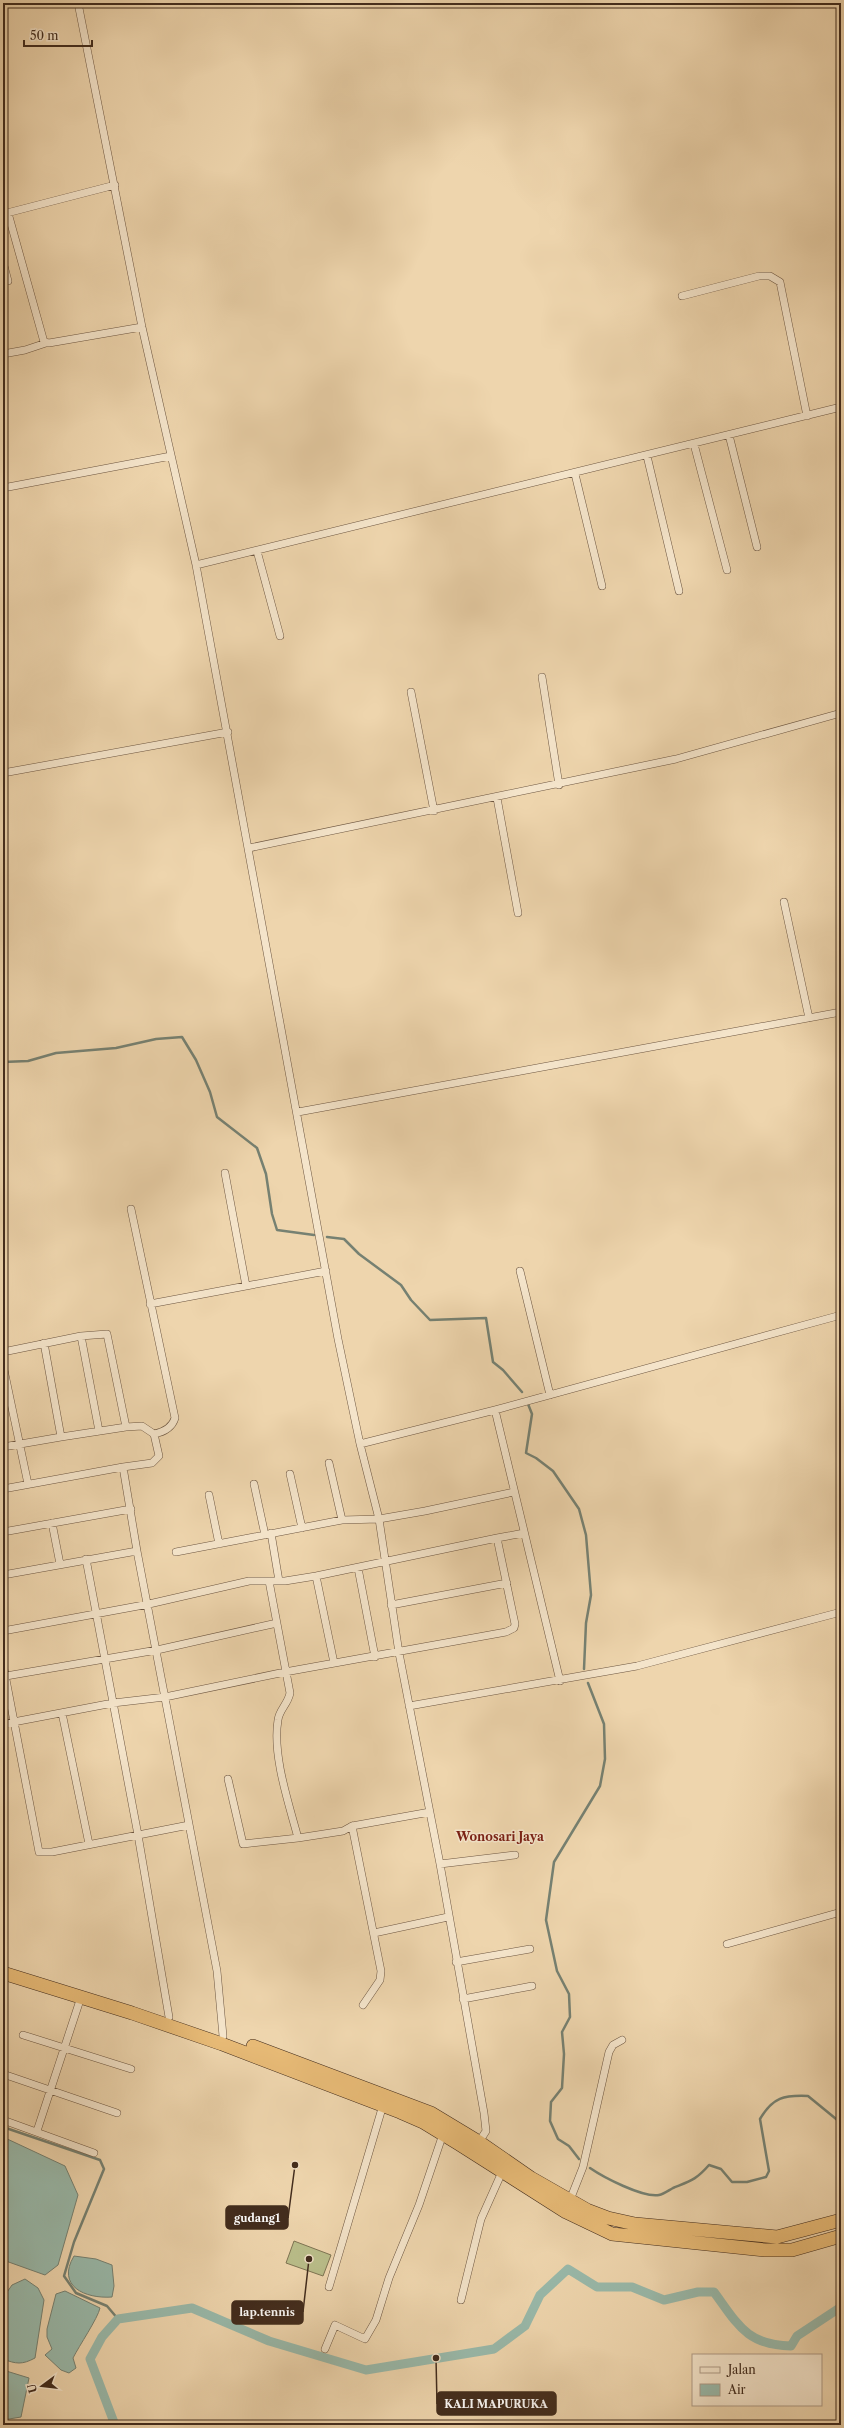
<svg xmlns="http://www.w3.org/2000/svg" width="844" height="2428" viewBox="0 0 844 2428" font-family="'Libre Caslon Text',serif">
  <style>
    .green { fill: #b9bd89; stroke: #7e7453 }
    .water { fill: #99b9aa; stroke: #768172 }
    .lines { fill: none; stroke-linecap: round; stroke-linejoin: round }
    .stream { stroke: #768172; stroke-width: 2.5 }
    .canal { stroke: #99b9aa; stroke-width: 9 }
    .street-casing { stroke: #6d5641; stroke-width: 8 }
    .highway-casing { stroke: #422c1d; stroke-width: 14 }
    .street { stroke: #f4e4ca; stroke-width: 7 }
    .highway { stroke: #e7ba76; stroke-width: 13 }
    .labels { text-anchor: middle; stroke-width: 3; stroke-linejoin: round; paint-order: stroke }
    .quarter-label { font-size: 12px; font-weight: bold; fill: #7a1f14; stroke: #f4e4ca }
    .leader { fill: none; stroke: #422c1d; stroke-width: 1.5 }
    .callout-dot { fill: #422c1d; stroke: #f4e4ca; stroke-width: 1.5 }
    .callout { fill: #422c1d; stroke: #422c1d; stroke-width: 1.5 }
    .callout-label { font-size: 11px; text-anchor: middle; font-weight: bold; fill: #fff }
  </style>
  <rect width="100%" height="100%" fill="#eed5ad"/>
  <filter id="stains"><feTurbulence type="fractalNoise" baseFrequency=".005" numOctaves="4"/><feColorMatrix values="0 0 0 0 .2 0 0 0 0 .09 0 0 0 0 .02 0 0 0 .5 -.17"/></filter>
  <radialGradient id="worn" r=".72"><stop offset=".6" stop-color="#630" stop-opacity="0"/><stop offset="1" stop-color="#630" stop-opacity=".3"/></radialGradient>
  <path class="green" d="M294 2241 331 2255 323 2276 286 2263Z"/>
  <path class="water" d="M3 2137 65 2166 78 2195 58 2265 45 2275 3 2260Z
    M74 2256 96 2259 112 2265 114 2286 112 2297C85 2299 56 2286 74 2256Z
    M25 2279 38 2288 44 2300 35 2358C22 2365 16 2364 3 2359V2298L12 2285Z
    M65 2291 100 2308C98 2318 79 2346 73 2358L76 2368 69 2373 61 2370 45 2355 52 2349 47 2337V2329L56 2294Z
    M3 2370 29 2378 21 2417 3 2420Z"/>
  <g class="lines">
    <path class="stream" d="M3 1062 28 1061 56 1053 116 1048 156 1039 182 1037 196 1060 210 1092 217 1117 257 1148 266 1174 272 1214 277 1230 314 1235
      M327 1237 344 1239 359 1254 401 1285 411 1300 430 1320 486 1318 493 1362 503 1370 522 1392
      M528 1404 532 1414 526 1453 536 1458 553 1471 579 1509 586 1535 591 1595 586 1623 584 1669
      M3 2127 100 2160 104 2169 74 2242 64 2276 76 2293 107 2306 118 2319
      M579 2159 569 2146 558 2139 550 2121 551 2102 562 2088 564 2054 562 2032 570 2017 569 1994 557 1971 546 1920 554 1862 600 1786 605 1759 604 1724 588 1683
      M590 2168C603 2177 643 2198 659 2195 664 2194 669 2190 673 2188 690 2181 696 2180 709 2165L721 2169 732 2182H747L766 2177 769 2171 760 2119C773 2097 784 2095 808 2096L841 2123"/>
    <path class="canal" d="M115 2425 90 2359 102 2337 118 2319 192 2308 269 2341 366 2370 494 2349 525 2326 540 2295 568 2269 597 2287H632L664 2300 698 2292H714C738 2325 747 2345 791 2346L797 2336 841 2307"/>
    <g class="street-casing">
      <path id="street" d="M78 3 142 327 196 565 338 1339 360 1444 379 1519 399 1653 440 1864 484 2113 486 2131 479 2142
        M8 213 44 342 49 343 142 327
        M3 214 115 185
        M3 262 8 281
        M682 296 759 276H770L780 282 807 416
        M3 354 25 350 46 343
        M729 435 757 547
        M694 444 727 570
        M647 456 679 591
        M575 474 602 586
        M3 488 171 456
        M257 551 280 636
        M196 565 841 407
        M542 677 559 785
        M411 692 434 811
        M3 773 228 732
        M497 798 518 913
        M249 848 676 759 841 713
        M784 902 809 1018
        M298 1112 841 1012
        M225 1173 246 1286
        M131 1209 175 1418C172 1428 164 1432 154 1434
        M520 1271 550 1395
        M150 1304 326 1271
        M81 1336 99 1431
        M44 1343 61 1437 126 1427
        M3 1352 81 1336 107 1334 126 1427 142 1426 154 1434 159 1456 152 1463 123 1467
        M3 1365 28 1484
        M495 1410 560 1681
        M360 1444 495 1410 841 1315
        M3 1447 61 1437
        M329 1463 342 1520
        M290 1474 302 1528
        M254 1484 265 1535
        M3 1489 123 1467 137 1551 3 1575
        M209 1495 219 1544
        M52 1523 60 1564
        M3 1532 131 1509
        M271 1533 279 1581
        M497 1538 524 1533
        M137 1551 217 1971 223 2036
        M176 1552 342 1520 379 1519 425 1511 514 1492
        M86 1559 138 1835 169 2017
        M358 1568 375 1657
        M316 1576 334 1663
        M391 1605 507 1583
        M3 1631 149 1604 249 1581H285L316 1576 497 1538 515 1624 514 1628 506 1632 285 1672 165 1697 113 1703 3 1724
        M3 1664 39 1852H52L189 1825
        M6 1676 157 1650 277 1623
        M409 1706 637 1666 841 1612
        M62 1713 89 1844
        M228 1779 243 1844 298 1838C289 1804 272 1755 278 1720 279 1710 288 1704 290 1693L269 1581
        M352 1826 430 1812
        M298 1838 343 1831 352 1826 381 1971 380 1980 363 2005
        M440 1864 515 1855
        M374 1933 448 1917
        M727 1944 841 1912
        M456 1962 530 1949
        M463 1999 532 1986
        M23 2035 131 2069
        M3 2074 117 2113
        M3 2120 94 2153
        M37 2131 81 1997
        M570 2200 583 2167 609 2052 613 2045 622 2040
        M329 2287 383 2105
        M461 2300 481 2219 502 2172
        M325 2349 335 2325 365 2339 376 2320 389 2278 419 2205 443 2134"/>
    </g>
    <g class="highway-casing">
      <path id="highway" d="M3 1973 132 2013 222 2044 400 2112 423 2122 459 2144 566 2212 612 2234 765 2250H792L841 2236
        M253 2046 431 2113 479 2142 531 2178 587 2210 608 2218 635 2224 777 2237 841 2220"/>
    </g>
    <use href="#street" class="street"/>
    <use href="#highway" class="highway"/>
  </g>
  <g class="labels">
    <g class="quarter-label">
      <text x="500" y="1841">Wonosari Jaya</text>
    </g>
  </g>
  <path class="leader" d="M295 2165L288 2218M309 2259L303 2312M436 2358L437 2404"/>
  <g class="callout-dot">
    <circle cx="295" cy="2165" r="4"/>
    <circle cx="309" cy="2259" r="4"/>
    <circle cx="436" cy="2358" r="4"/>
  </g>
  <g class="callout">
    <rect x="226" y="2206" width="62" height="23" rx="4"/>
    <rect x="232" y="2301" width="71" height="23" rx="4"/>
    <rect x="437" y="2392" width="119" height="23" rx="4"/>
  </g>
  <g class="callout-label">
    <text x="257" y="2222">gudang1</text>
    <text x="267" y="2316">lap.tennis</text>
    <text x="496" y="2408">KALI MAPURUKA</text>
  </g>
  <rect width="844" height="2428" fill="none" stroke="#eed5ad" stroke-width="16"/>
  <rect x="4" y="4" width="836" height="2420" fill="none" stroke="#422c1d" stroke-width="2"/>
  <rect x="8" y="8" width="828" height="2412" fill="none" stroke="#422c1d"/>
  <rect x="692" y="2354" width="130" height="52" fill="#f4e4ca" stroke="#ad9a85"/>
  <rect x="700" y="2367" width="20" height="6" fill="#f4e4ca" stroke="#ad9a85"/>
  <text x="728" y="2374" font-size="12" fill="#422c1d">Jalan</text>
  <rect x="700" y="2384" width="20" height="12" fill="#99b9aa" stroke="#ad9a85"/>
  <text x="728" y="2394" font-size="12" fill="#422c1d">Air</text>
  <g transform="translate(42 2386) rotate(255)" stroke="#f4e4ca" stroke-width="3" paint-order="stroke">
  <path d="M0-3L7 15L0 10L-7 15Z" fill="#422c1d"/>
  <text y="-6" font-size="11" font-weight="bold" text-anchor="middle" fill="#422c1d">U</text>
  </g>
  <path d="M24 40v6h68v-6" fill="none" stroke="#422c1d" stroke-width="2"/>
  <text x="30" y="40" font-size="12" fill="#422c1d" stroke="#f4e4ca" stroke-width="3" paint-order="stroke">50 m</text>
  <rect width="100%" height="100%" filter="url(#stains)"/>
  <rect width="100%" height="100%" fill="url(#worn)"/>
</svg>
